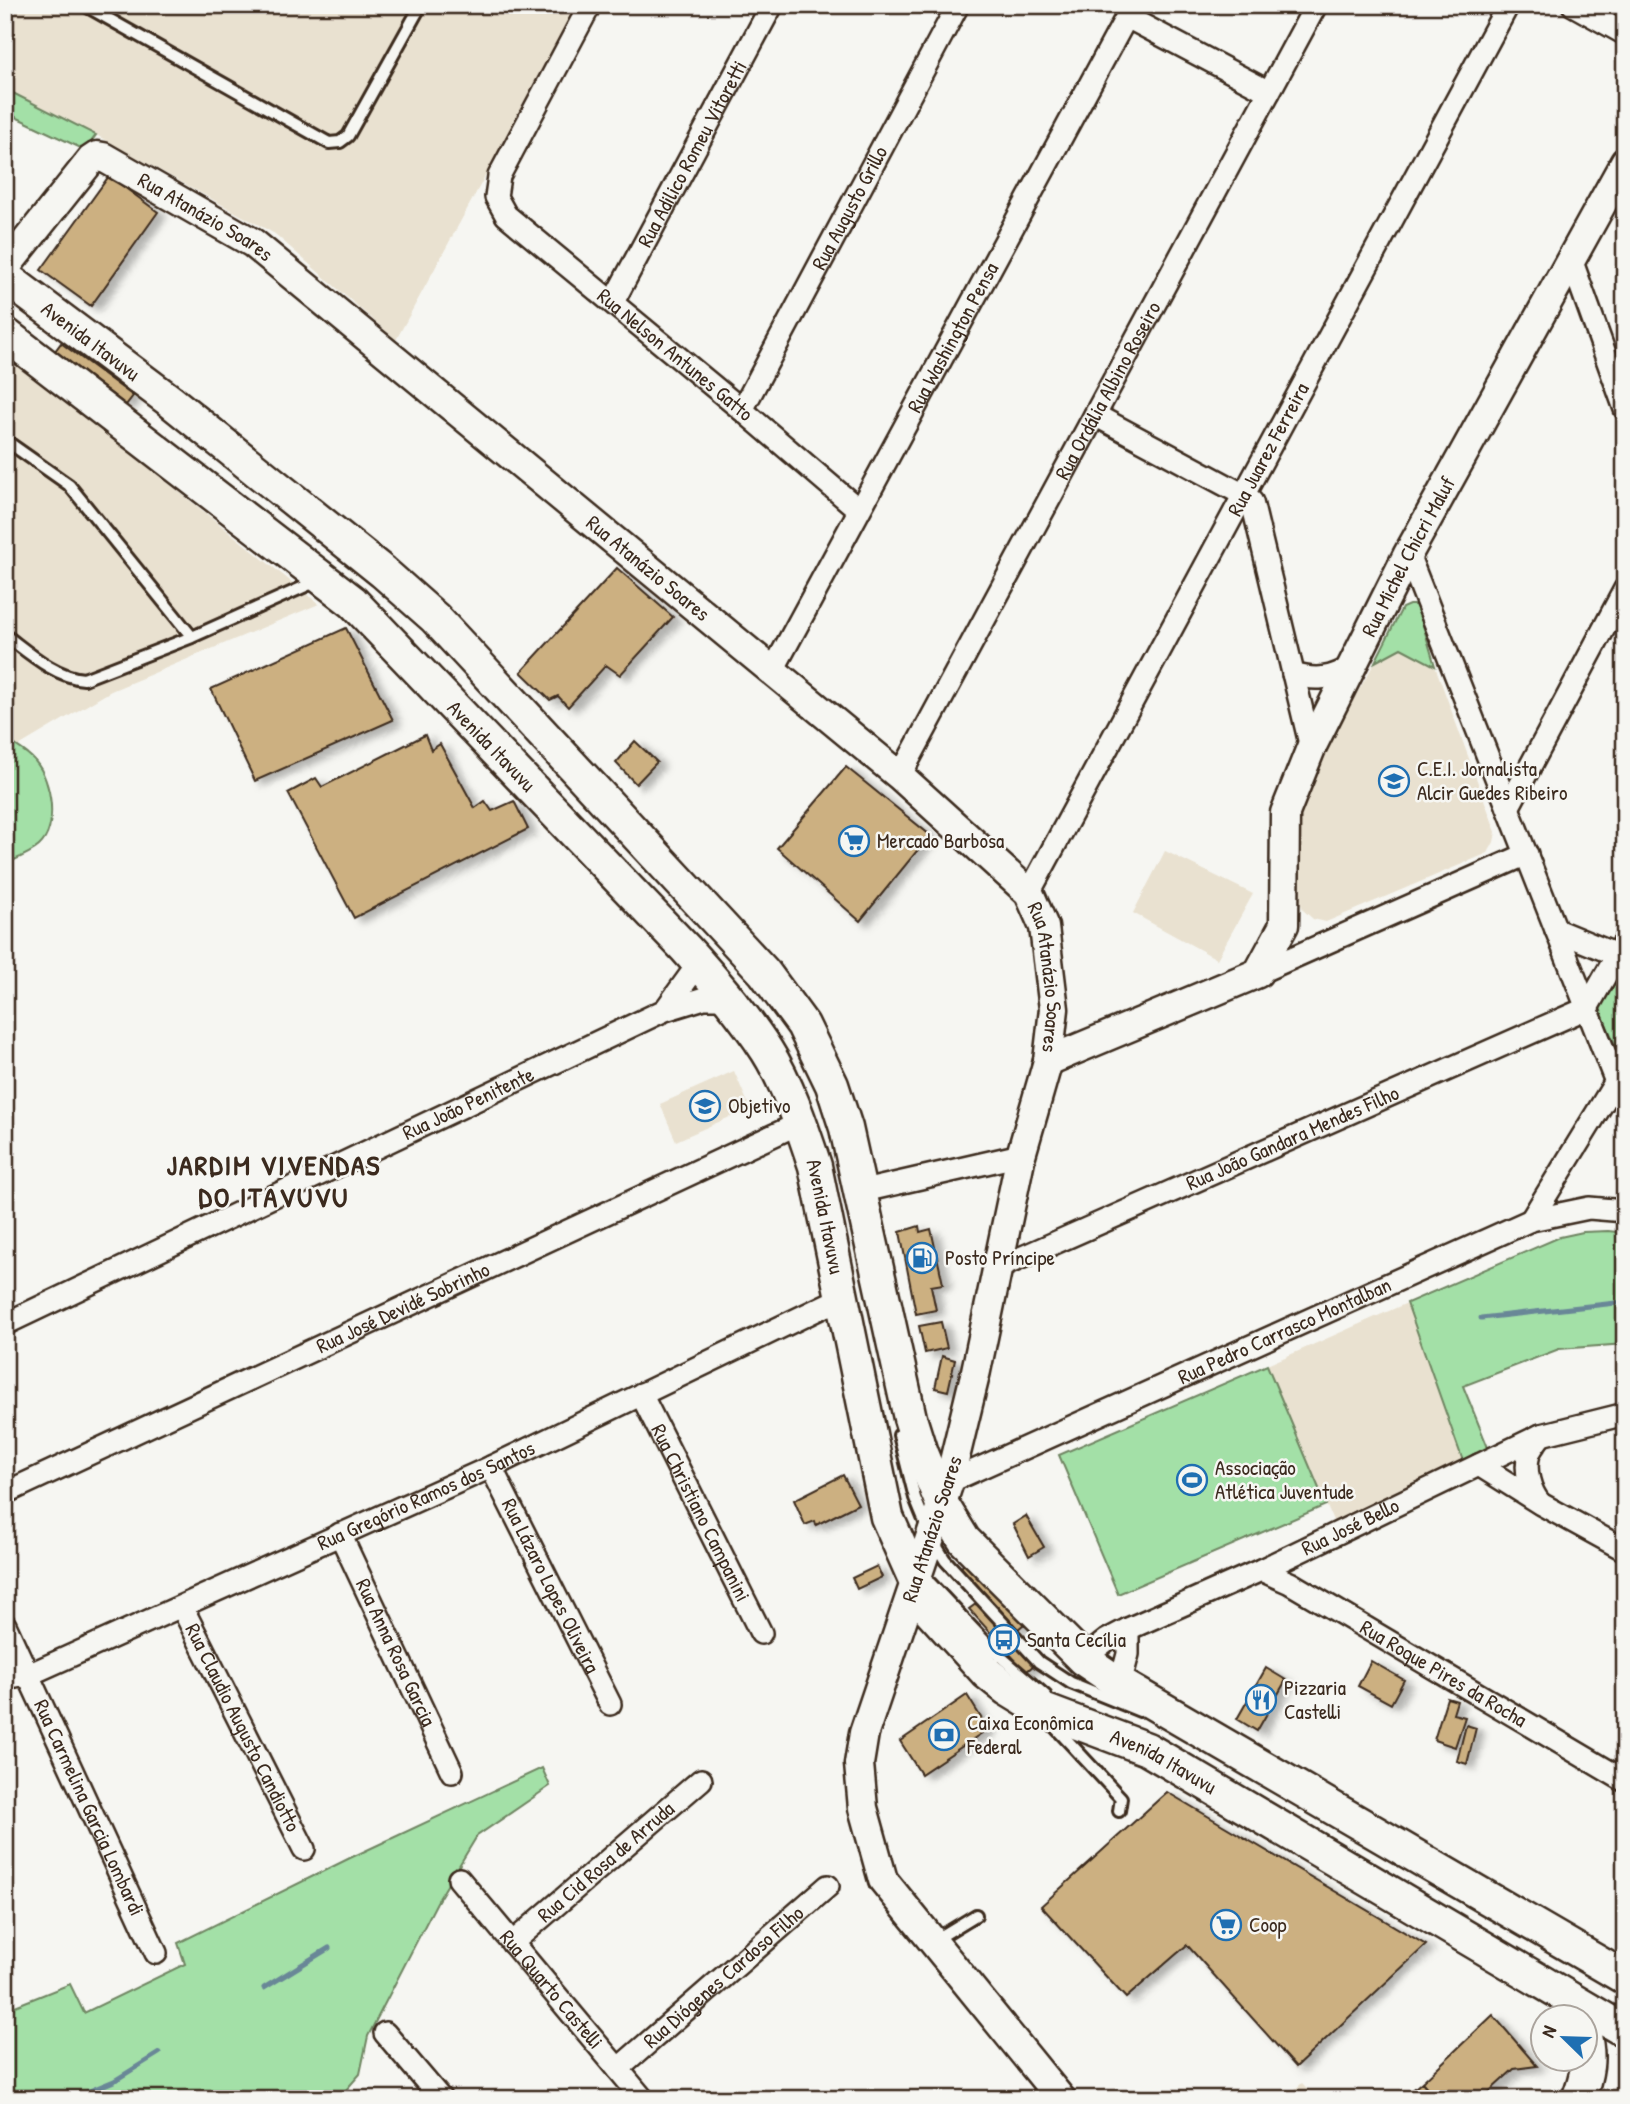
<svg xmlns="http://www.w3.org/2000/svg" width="1630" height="2104" viewBox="0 0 1630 2104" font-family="'Patrick Hand',sans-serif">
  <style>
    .built { fill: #e9e1d0 }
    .green { fill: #a3e0a7; stroke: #6f8562; stroke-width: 2 }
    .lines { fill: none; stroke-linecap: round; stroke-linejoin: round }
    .stream { stroke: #698797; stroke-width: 5 }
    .building { fill: #ccb081; stroke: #3b2a1e; stroke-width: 2; filter: url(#shadow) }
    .service-casing { stroke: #3b2a1e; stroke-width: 16 }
    .minor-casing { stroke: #3b2a1e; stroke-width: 26 }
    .tertiary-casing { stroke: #3b2a1e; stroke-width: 33 }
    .secondary-casing { stroke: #3b2a1e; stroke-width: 37 }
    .service { stroke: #f6f6f2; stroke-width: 10 }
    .minor { stroke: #f6f6f2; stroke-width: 21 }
    .tertiary { stroke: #f6f6f2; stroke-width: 28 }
    .secondary { stroke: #f6f6f2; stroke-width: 32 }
    .labels { text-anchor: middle; stroke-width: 5; stroke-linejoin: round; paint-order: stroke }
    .street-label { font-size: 21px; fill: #3b2a1e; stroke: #f6f6f2 }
    .poi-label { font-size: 21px; fill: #3b2a1e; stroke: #f6f6f2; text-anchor: start }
    .district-label { font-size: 28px; font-weight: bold; letter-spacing: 2px; fill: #3b2a1e; stroke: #f6f6f2 }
  </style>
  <defs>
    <filter id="shadow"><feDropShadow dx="8" dy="4.5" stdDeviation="3.5" flood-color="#0004"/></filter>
  </defs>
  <rect width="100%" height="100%" fill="#f6f6f2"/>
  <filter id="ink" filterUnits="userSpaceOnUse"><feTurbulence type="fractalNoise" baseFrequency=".0143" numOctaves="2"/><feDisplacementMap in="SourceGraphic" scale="14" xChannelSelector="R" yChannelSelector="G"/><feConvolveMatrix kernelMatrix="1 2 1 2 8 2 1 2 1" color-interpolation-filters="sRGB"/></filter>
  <g filter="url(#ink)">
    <path class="built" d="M5 5H578L396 340 275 234 96 135 5 89Z
      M5 352 319 604 111 691 17 747 5 738Z
      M1401 648 1435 666 1496 832 1494 842 1488 853 1326 922 1313 919 1303 910 1298 896 1299 807 1321 756 1375 662Z
      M1165 851 1253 894 1217 959 1133 913Z
      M734 1071 750 1108 676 1141 660 1104Z
      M1407 1303 1463 1461 1334 1523 1267 1365Z
      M1302 2083 1317 2099H1284Z"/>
    <path class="green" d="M5 89 96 135 85 150 5 112Z
      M1409 605H1417L1435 666 1401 648 1375 662 1402 608Z
      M5 738C14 745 28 752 35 761 52 780 59 828 39 846 30 854 16 859 5 864Z
      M1625 959V1040L1618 1051 1598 1006Z
      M1608 1231 1625 1233V1344L1559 1349 1463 1386 1489 1450 1463 1461 1407 1303 1560 1237 1583 1232Z
      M1267 1365 1326 1505 1118 1594 1059 1455Z
      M542 1768 550 1786 477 1836 437 1902 368 2036 360 2074 338 2099H5V2010L70 1984 84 2013 185 1964 178 1943 350 1858Z"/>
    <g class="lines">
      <path class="stream" d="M1481 1318 1625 1302
        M264 1988 329 1948
        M70 2099 114 2081 159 2053"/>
    </g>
    <path class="building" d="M109 176 158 212 91 306 41 270Z
      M61 343 133 396 126 405 55 351Z
      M617 568 673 617 620 675 606 665 568 707 558 696 550 700 521 672Z
      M346 628 393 720 255 781 211 689Z
      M425 735 431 750 440 744 475 808 485 801 492 811 514 801 528 829 354 918 288 793 316 778 322 787Z
      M635 741 657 762 636 784 616 763Z
      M846 767 930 835 860 921 777 848Z
      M919 1226 920 1232 931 1229 943 1284 931 1286 936 1310 916 1314 900 1232Z
      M941 1322 947 1348 925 1353 919 1326Z
      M942 1356 955 1360 948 1391 935 1388Z
      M843 1475 858 1504 816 1525 815 1521 805 1525 794 1500Z
      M1026 1516 1044 1547 1029 1556 1013 1524Z
      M968 1561 1024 1624 1017 1630 961 1567Z
      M877 1566 882 1577 857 1589 852 1578Z
      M977 1603 1034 1665 1026 1672 969 1609Z
      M1371 1661 1404 1680 1391 1704 1358 1686Z
      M1266 1668 1286 1680 1257 1731 1237 1719Z
      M967 1695 988 1729 921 1774 900 1741Z
      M1447 1698 1457 1701 1453 1714 1465 1717 1455 1747 1434 1740Z
      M1466 1725 1476 1728 1467 1764 1457 1761Z
      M1167 1792 1426 1945 1296 2067 1187 1945 1126 1998 1041 1906Z
      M1493 2015 1537 2066 1514 2069 1481 2099H1437L1422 2082Z
      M1422 2082 1436 2099H1402Z"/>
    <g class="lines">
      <g class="service-casing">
        <path id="service" d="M84 5 329 143 340 142 348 136 421 5
          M5 440 69 485 192 637
          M5 635C28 652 55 677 84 679L192 637 317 581
          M899 1435 915 1498 931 1537 945 1560 1039 1662 1071 1683 1140 1711
          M930 1583 994 1651 1046 1696
          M1053 1725 1121 1798 1119 1811
          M935 1940 976 1915"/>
      </g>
      <g class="minor-casing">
        <g id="minor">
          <path id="s1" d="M590 5 499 176 496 197 506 215 742 410 859 510"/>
          <path d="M1573 5 1625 34"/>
          <path d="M1127 17 1269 92"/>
          <path d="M1571 259 1625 409"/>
          <path id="s2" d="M613 302 772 5"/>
          <path id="s3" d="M742 410 958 5"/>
          <path d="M1095 415 1244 495 1252 502 1311 748"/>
          <path d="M1408 554 1616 1082"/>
          <path id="s4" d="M773 670 1133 5"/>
          <path d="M1293 674C1315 681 1332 679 1352 666"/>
          <path id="s5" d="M900 776 1316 5"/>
          <path d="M1508 808 1625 589"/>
          <path id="s6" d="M1029 893 1508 5"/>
          <path d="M1556 930 1617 955"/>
          <path d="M1258 973 1527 854"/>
          <path d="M665 1010 699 963"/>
          <path d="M859 1192 1021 1155"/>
          <path d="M1531 1220 1623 1070"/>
          <path id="s7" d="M998 1268 1587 1008 1625 941"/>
          <path id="s8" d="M5 1324 665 1010 704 998H728"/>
          <path id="s9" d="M641 1394 761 1633"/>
          <path d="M1479 1465 1541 1504 1625 1550"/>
          <path id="s10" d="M491 1467 610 1704"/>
          <path id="s11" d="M949 1482 1531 1220 1589 1208 1625 1211"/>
          <path id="s12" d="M5 1493 800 1123"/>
          <path d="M1540 1503C1530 1491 1524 1470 1529 1454 1531 1448 1538 1440 1541 1435"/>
          <path id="s13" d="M340 1534 452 1772"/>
          <path id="s14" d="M1261 1570 1290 1583 1625 1781"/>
          <path id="s15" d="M182 1607 304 1849"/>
          <path id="s16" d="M5 1625 156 1953"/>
          <path id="s17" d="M1083 1659 1107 1640 1128 1629 1261 1570 1541 1435 1625 1414"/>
          <path id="s18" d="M5 1679 28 1675 491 1467 841 1298"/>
          <path d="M1120 1684 1128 1654V1629"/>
          <path id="s19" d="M459 1879 643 2099"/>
          <path id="s20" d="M512 1943 701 1780"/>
          <path d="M385 2033 441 2099"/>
          <path id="s21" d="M618 2069 828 1886"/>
        </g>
      </g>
      <g class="tertiary-casing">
        <g id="tertiary">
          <path id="s22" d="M5 268 91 160 97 156 103 157 253 243 900 776 1029 893 1044 927 1054 1009 1048 1061 1021 1155 976 1371 949 1482 864 1733 859 1764 863 1808 883 1880 1061 2099"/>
          <path id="s23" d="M1048 1061 1258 973 1284 925 1285 813 1311 748 1408 554 1625 162"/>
        </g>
      </g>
      <g class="secondary-casing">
        <g id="secondary">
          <path id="s24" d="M5 277 169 400 383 572 435 618 764 972 803 1025 832 1085 846 1128 910 1418 921 1453 942 1504 964 1540 1083 1659 1120 1684 1625 1978"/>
          <path id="s25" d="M5 334 353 602 686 949C715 981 744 1015 767 1051 788 1084 803 1130 815 1166L887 1517 927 1607 987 1673 1007 1689 1038 1708 1147 1749 1625 2031"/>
          <path d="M1578 2099C1587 2076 1591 2057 1584 2033"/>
        </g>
      </g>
      <use href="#service" class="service"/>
      <use href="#minor" class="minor"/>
      <use href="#tertiary" class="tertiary"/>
      <use href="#secondary" class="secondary"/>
    </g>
  </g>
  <defs>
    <g id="school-ring" transform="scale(1.575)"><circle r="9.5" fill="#f6f6f2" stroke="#1f6fb2" stroke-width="1.5"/><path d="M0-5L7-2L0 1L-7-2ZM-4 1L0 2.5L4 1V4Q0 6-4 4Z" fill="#1f6fb2"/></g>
    <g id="supermarket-ring" transform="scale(1.575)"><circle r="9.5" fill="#f6f6f2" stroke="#1f6fb2" stroke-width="1.5"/><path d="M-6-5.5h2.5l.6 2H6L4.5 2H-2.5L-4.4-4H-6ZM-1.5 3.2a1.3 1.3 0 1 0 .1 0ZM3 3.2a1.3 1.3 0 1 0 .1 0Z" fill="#1f6fb2"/></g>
    <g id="university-ring" transform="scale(1.575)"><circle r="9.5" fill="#f6f6f2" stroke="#1f6fb2" stroke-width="1.5"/><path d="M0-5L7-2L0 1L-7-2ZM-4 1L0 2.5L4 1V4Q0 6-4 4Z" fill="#1f6fb2"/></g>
    <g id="fuel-ring" transform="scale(1.575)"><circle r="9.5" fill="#f6f6f2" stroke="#1f6fb2" stroke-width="1.5"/><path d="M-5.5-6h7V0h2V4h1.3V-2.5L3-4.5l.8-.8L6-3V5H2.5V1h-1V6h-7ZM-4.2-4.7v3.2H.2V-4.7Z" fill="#1f6fb2"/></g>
    <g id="stadium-ring" transform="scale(1.575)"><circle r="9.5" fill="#f6f6f2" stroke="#1f6fb2" stroke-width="1.5"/><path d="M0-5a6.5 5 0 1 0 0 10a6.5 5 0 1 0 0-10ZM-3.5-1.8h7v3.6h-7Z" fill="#1f6fb2"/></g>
    <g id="bus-ring" transform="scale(1.575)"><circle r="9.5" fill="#f6f6f2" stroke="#1f6fb2" stroke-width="1.5"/><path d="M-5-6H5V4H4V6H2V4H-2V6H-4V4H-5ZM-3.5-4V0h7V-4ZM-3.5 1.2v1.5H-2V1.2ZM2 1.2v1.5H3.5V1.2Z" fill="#1f6fb2"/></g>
    <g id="restaurant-ring" transform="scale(1.575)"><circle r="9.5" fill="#f6f6f2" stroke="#1f6fb2" stroke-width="1.5"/><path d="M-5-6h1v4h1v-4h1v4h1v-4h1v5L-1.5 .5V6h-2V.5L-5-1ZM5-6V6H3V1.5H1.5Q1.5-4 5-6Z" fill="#1f6fb2"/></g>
    <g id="bank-ring" transform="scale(1.575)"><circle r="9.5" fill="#f6f6f2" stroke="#1f6fb2" stroke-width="1.5"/><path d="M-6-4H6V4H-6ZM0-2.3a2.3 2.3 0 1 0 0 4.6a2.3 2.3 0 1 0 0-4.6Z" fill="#1f6fb2"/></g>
  </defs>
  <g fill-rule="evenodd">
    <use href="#school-ring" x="1394" y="781"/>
    <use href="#supermarket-ring" x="854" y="841"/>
    <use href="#university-ring" x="705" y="1106"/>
    <use href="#fuel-ring" x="922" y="1258"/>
    <use href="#stadium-ring" x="1192" y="1480"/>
    <use href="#bus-ring" x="1004" y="1640"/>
    <use href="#restaurant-ring" x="1261" y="1700"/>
    <use href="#bank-ring" x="944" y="1735"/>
    <use href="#supermarket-ring" x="1226" y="1925"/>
  </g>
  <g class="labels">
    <g class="street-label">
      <text dy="7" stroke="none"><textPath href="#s2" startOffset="168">Rua Adilico Romeu Vitoretti</textPath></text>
      <text dy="7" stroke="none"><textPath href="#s3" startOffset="229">Rua Augusto Grillo</textPath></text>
      <text dy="7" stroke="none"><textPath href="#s22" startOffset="270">Rua Atanázio Soares</textPath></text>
      <text dy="7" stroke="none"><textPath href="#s4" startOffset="378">Rua Washington Pensa</textPath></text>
      <text dy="7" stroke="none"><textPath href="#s24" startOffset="107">Avenida Itavuvu</textPath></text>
      <text dy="7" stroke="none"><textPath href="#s1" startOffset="455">Rua Nelson Antunes Gatto</textPath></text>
      <text dy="7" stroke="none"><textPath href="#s5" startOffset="438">Rua Ordália Albino Roseiro</textPath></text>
      <text dy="7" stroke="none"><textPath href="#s6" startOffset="504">Rua Juarez Ferreira</textPath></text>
      <text dy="7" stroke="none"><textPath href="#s23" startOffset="679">Rua Michel Chicri Maluf</textPath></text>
      <text dy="7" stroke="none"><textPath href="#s22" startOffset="836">Rua Atanázio Soares</textPath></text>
      <text dy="7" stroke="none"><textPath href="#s25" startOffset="639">Avenida Itavuvu</textPath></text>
      <text dy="7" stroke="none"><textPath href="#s22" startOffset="1424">Rua Atanázio Soares</textPath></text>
      <text dy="7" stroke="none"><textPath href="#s8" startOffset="513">Rua João Penitente</textPath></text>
      <text dy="7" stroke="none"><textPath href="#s7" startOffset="322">Rua João Gandara Mendes Filho</textPath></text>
      <text dy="7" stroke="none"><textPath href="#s25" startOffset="1227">Avenida Itavuvu</textPath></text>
      <text dy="7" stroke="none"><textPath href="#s12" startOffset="439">Rua José Devidé Sobrinho</textPath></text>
      <text dy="7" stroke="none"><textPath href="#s11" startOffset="368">Rua Pedro Carrasco Montalban</textPath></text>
      <text dy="7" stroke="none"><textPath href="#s18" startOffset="460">Rua Gregório Ramos dos Santos</textPath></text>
      <text dy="7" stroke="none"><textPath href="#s9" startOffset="133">Rua Christiano Campanini</textPath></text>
      <text dy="7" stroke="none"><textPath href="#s17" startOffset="299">Rua José Bello</textPath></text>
      <text transform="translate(932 1529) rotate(-72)" y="7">Rua Atanázio Soares</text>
      <text dy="7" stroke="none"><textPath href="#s10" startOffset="133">Rua Lázaro Lopes Oliveira</textPath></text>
      <text dy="7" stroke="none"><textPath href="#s13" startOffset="131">Rua Anna Rosa Garcia</textPath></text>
      <text dy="7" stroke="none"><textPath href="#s14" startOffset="210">Rua Roque Pires da Rocha</textPath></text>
      <text dy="7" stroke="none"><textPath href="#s15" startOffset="135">Rua Claudio Augusto Candiotto</textPath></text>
      <text dy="7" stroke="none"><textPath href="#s25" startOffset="1920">Avenida Itavuvu</textPath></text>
      <text dy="7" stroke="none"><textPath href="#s16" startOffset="201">Rua Carmelina Garcia Lombardi</textPath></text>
      <text dy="7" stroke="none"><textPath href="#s20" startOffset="124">Rua Cid Rosa de Arruda</textPath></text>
      <text dy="7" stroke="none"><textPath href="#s21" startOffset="140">Rua Diógenes Cardoso Filho</textPath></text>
      <text dy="7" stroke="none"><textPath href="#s19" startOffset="144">Rua Quarto Castelli</textPath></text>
    </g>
    <g class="poi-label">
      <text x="1417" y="776">C.E.I. Jornalista<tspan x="1417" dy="24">Alcir Guedes Ribeiro</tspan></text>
      <text x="877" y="848">Mercado Barbosa</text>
      <text x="728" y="1113">Objetivo</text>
      <text x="945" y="1265">Posto Príncipe</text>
      <text x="1215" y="1475">Associação<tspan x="1215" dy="24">Atlética Juventude</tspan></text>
      <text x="1027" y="1647">Santa Cecília</text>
      <text x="1284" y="1695">Pizzaria<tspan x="1284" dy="24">Castelli</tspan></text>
      <text x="967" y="1730">Caixa Econômica<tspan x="967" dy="24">Federal</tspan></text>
      <text x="1249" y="1932">Coop</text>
    </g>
    <g class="district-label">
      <text x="274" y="1175">JARDIM VIVENDAS<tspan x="274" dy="32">DO ITAVUVU</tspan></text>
    </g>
  </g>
  <rect width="1630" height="2104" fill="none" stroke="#f6f6f2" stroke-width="28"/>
  <rect x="14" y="14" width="1602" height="2076" fill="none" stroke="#3b2a1e" stroke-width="2.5" filter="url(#ink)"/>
  <g transform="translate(1564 2038) rotate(293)"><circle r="33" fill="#f6f6f2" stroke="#aba49d" stroke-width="2"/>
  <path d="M0-5L12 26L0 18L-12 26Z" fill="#1f6fb2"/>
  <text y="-10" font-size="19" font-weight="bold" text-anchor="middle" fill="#3b2a1e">N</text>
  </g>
</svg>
